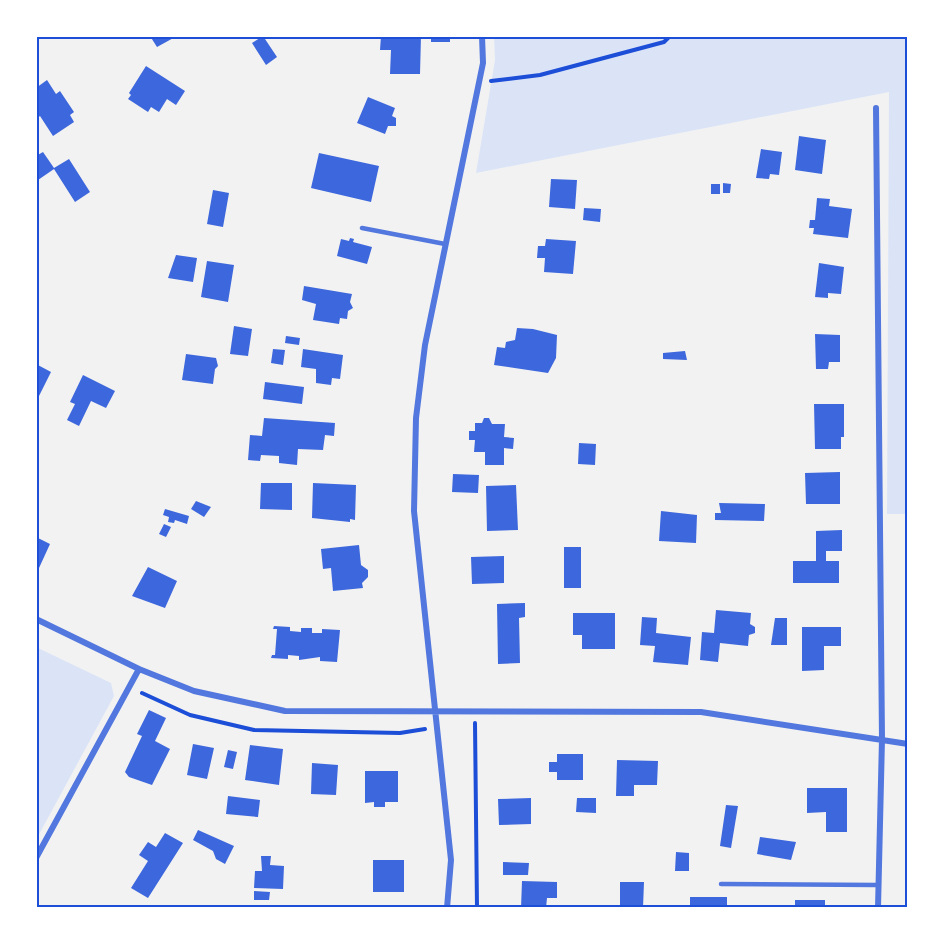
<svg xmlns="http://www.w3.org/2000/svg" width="944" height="944" viewBox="0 0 944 944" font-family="'Asap Condensed',sans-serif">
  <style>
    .green { fill: #dbe4f7 }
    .building { fill: #3d67dc }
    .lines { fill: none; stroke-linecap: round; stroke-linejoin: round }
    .path { stroke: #1d4ed8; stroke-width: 4 }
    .service { stroke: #5277de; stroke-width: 4.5 }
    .minor { stroke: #5277de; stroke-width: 6 }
    .neatline { fill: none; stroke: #1d4ed8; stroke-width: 2 }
  </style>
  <rect width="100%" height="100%" fill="#f2f2f2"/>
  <path class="green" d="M494 36H908V514H887L889 92 476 173 495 60Z
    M36 647 111 683 114 696 36 840Z"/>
  <path class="building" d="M150 36H177L157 47Z
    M263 36 277 57 266 65 252 43Z
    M381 36H421L420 74H390L391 50H380Z
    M431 36H450V42H431Z
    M146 66 185 91 176 105 167 99 159 112 151 107 148 112 128 99 131 95 129 93Z
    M47 80 56 94 60 91 74 112 70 115 74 122 53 136 40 116 36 119V88Z
    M368 97 395 108 392 116 396 118V126H388L385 134 357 123Z
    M799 136 826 140 822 174 795 170Z
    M761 149 782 152 779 175 770 174 769 179 756 178Z
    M43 152 54 168 69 159 90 192 75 202 54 169 38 180 36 156Z
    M319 153 379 166 371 202 311 188Z
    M551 179 577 180 575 209 549 207Z
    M723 183 731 184 730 193H723Z
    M711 184H720V194H711Z
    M213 190 229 193 223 227 207 224Z
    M817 198 830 199 829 206 852 209 848 238 813 234 814 228H809L810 220H815Z
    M584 208 601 209 600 222 583 220Z
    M350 238 354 239 353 242 372 247 367 264 337 256 341 239 349 241Z
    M546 239 576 241 573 274 544 272 545 258H537L538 246H545Z
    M176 255 197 258 193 282 168 278Z
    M207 261 234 265 228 302 201 297Z
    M819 263 844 267 841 294 828 293V298L815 297Z
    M304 286 352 294 350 302 353 308 348 311 347 319 340 318 339 324 313 320 316 304 302 300Z
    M234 326 252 329 248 356 230 354Z
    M517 328 533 329 557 335 556 358 548 373 494 365 497 347 505 348 506 342 515 340Z
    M815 334 840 335V362H829L828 369H816Z
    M286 336 300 338 299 345 285 343Z
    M273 349 285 350 283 365 271 363Z
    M303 349 343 355 340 379 332 378 331 385 316 383V369L301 367Z
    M685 351 687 360 663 359V353Z
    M186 354 216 358 218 366 215 369 213 384 182 380Z
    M36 364 51 372 38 398 36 397Z
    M83 375 115 391 106 408 91 401 79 426 67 420 75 404 70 402Z
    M265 382 304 387 302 404 263 399Z
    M814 404H844V437H841V449H815Z
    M264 418 335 423 334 436 325 435 323 450 298 449 297 465 279 463V456L261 455 260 461 248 460 250 435 262 436Z
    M484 418H489L492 424H505L504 437 514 438 513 449 504 448V465H485V452H474L475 440H469V431H475V423H482Z
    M579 443 596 444 595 465 578 464Z
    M840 472V504H806L805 473Z
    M453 474 479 475 478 493 452 492Z
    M261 483H292V510L260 509Z
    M313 483 356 485 355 520 350 519V522L312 518Z
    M516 485 518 530 487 531 486 486Z
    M196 501 211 507 204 517 191 509Z
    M719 503 765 504 764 521 715 520V513H721Z
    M165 509 189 516 187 524 175 520 174 523 168 522 169 517 163 515Z
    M661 511 697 515 696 543 659 541Z
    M164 524 171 527 166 537 159 534Z
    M842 530V551H826V561H839V583H793V561H816V531Z
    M36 537 50 544 39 568 36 567Z
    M359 545 361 565 368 570V577L362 583 363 588 333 591 331 568 323 569 321 549Z
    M564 547H581V588H564Z
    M504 556V583L472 584 471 557Z
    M148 567 177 581 165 608 132 596Z
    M525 603V617L519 618 520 663 498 664 497 604Z
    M716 610 751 613 750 624 755 627V633L749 635 748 646 720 643 718 662 700 660 702 632 714 633Z
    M573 613H615V649H582V635H573Z
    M642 617 657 618 656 633 691 637 688 665 653 662 655 646 640 645Z
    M775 618H787V645H771Z
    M274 626 290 627V631L301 632V628H312V633H322V629L340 630 337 662 320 661V657L299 660V656L288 655V659L271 658 272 655H275L277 629H273Z
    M802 627H841V646H824V670L802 671Z
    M149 710 166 718 155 741 170 749 152 785 129 777 125 772 142 736 137 734Z
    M193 744 214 748 207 779 187 775Z
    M250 745 283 749 279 785 245 780Z
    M228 750 237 752 233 769 224 767Z
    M557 754H583V780H557V772H549V762H557Z
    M617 760 658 761 657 785H634V796H616Z
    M312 763 338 765 336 795 311 794Z
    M365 771H398V802H385V807H374V802L365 803Z
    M807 788H847V832H826V812L807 813Z
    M228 796 260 800 258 817 226 814Z
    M531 798V824L499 825 498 799Z
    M577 798H596V813L576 812Z
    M726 805 738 806 731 848 720 846Z
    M198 830 234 846 225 864 216 859 213 851 193 840Z
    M165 833 183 843 148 898 131 888 148 861 139 855 148 842 156 847Z
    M760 837 796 842 791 860 757 854Z
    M676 852 689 853V871H675Z
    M261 856H271L270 865 284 866 283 889 254 888 255 871H262Z
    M373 860H404V892H373Z
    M503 862 529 863 528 875H503Z
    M522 881 557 882V898H547L546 908H521Z
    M620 882H644L643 908H620Z
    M254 891 270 892 269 900H254Z
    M690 897H727V908H690Z
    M795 900H825V908H795Z"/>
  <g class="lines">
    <path class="path" d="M491 81 540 75 664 42 670 36
      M142 693 190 715 254 730 400 733 425 729
      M475 723 477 908"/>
    <path class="service" d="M362 228 445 244
      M721 884 878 885"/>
    <path class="minor" d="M876 108 882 739 878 908
      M36 619 139 669 194 691 285 711 701 712 908 744
      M36 858 139 669
      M447 908 451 860 414 511 416 418 425 345 483 63 482 36"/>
  </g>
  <rect width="944" height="944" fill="none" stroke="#ffffff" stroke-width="75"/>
  <rect x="38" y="38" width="868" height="868" class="neatline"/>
</svg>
